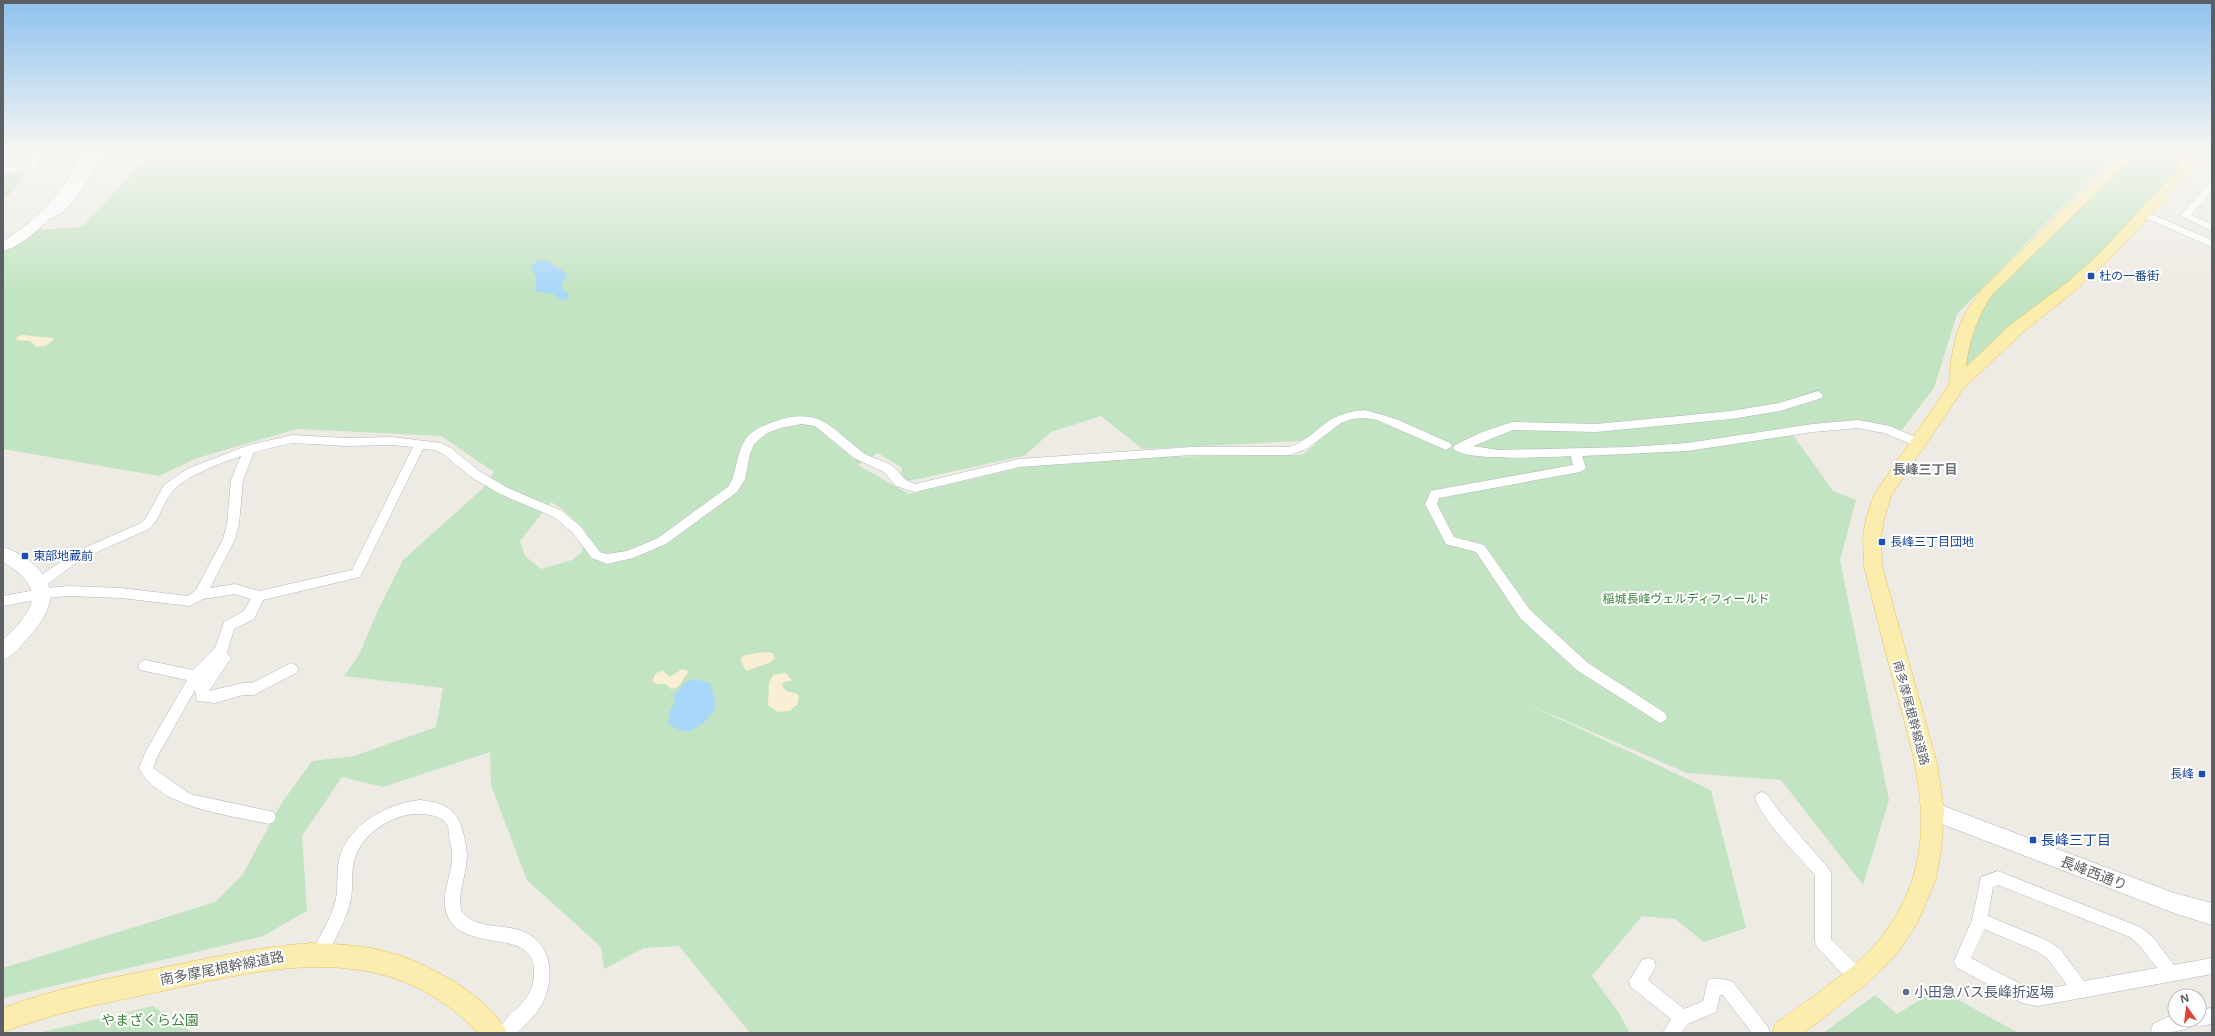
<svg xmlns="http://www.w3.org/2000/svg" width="2215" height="1036" viewBox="0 0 2215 1036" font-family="'Noto Sans','Noto Sans JP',sans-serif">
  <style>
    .green { fill: #c2e4c2; fill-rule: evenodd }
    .sand { fill: #f8efd5 }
    .water { fill: #a8d7fa }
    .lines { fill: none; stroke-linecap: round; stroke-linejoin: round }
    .street-casing { stroke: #b4b6ba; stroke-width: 1 }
    .secondary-casing { stroke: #b3b7bb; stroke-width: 1 }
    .primary-casing { stroke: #e9c162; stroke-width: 1 }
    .street { fill: #fff; fill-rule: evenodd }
    .secondary { fill: #fff; fill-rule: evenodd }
    .primary { fill: #faedad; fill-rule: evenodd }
    .transit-dot { fill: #1a4fb4; stroke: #fff; stroke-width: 1.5 }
    .service-dot { fill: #5c6f8a; stroke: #fff; stroke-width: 1.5 }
    .labels { text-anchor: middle; stroke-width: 4; stroke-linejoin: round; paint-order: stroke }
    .transit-label { font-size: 12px; fill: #164399; stroke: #fff; text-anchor: start }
    .park-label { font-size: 12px; fill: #3b843d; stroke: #fff }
    .street-label { font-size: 12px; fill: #5c6064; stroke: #fff }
    .neighbourhood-label { font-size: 13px; font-weight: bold; fill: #6d7176; stroke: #fff }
    .near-transit-label { font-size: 14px; fill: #164399; stroke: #fff; text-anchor: start }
    .near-street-label { font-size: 14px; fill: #5c6064; stroke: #fff }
    .near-service-label { font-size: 14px; fill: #4e5e75; stroke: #fff; text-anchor: start }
    .near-park-label { font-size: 14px; fill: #3b843d; stroke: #fff }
  </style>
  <rect width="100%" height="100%" fill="#eeebe4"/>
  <path class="green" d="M163 148H2120L1957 314 1934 388 1900 432C1864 415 1826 424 1788 428L1833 491 1856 500 1840 560 1889 800 1863 885 1781 780 1687 773 1525 703 1711 790 1746 928 1704 942 1675 919 1642 916 1592 976 1619 1013 1630 1033H750L679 946 644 948 604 969 601 947 527 880 491 785 490 752 383 787 342 777 302 836 307 911 263 936 3 998V968L215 902 243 874 281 804 312 761 354 756 436 727 443 688 344 676 359 655 378 610 403 560 482 489 494 472 441 436 297 429 197 458 159 476 3 449V250L36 230 82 227 150 155ZM1101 416 1142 449 1301 441 1316 444 1302 455 1140 457 1023 467 909 494 858 465 878 453 902 468 901 473 906 481 918 479 1024 456 1051 432ZM551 502 561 508 585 530 582 552 572 560 541 569 525 556 520 541Z
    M2149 148C2165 149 2173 153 2182 166L2101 254 1971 369 1963 365 1970 333 1988 298 2140 151Z
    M25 173 11 193 3 199V174Z
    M1938 989 2019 1033H1823L1875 995 1897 1014Z
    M153 1006 193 1033H38L42 1032Z"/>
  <path class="sand" d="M23 335 52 338 54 339 46 346 36 347 30 341 16 340 17 337Z
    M764 652 773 653 775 658 769 663 746 671 742 664 741 658 745 655Z
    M682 669 689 671 678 687 671 689 666 684H658L652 681 656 673 663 671 670 677Z
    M786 673 792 681 784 682 782 685C785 694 792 691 799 695L797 705 789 711 778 712 768 705 769 683 773 675Z"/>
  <path class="water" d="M539 260 548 261C554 267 563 269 567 276L561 284V288L569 295 568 299 562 300 552 293 537 292 536 290V277L531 267Z
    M694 679 710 683C713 690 715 698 715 705 714 715 698 730 688 731 680 732 674 728 668 723L670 711 675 702 674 695 686 682Z"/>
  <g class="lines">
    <g class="street-casing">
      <path id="street" d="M38 148H47L36 169 3 173V167L30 165Z
        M98 148H107C96 166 68 224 44 218V214L56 210 67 196Z
        M3 157 8 159 3 163Z
        M2212 182V191L2191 215 2212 224V231L2180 216 2209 183Z
        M2144 211 2212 240V247L2141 216 2139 214Z
        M1818 391 1823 395 1822 398 1780 411 1731 419 1596 432 1513 430 1473 446 1498 450 1630 447 1687 443 1813 424 1858 420 1890 426 1922 440 1924 443 1918 447 1884 433 1858 428 1813 432 1687 451 1582 456 1586 468 1580 472 1439 498 1437 504 1454 537 1484 545 1530 610 1588 663 1665 713 1667 717 1665 721 1660 723 1578 671 1520 618 1476 552 1446 544 1425 504 1431 491 1435 490 1573 465 1571 456C1553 457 1461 462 1453 448L1455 445 1482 432 1512 422 1596 424 1731 411 1779 403Z
        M1365 410 1396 419 1450 443 1452 446 1446 450 1377 420 1365 418 1352 419 1341 423 1308 448 1291 455H1191L1019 467 915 492 896 486 884 472 854 458 815 426 801 424 781 428 767 433 754 444 750 454 745 479 737 492 666 544 633 558 607 564 592 558 572 532 554 517 500 494 471 477 443 454 435 450 423 449 360 577 263 600 254 619 234 629 227 653 231 658 209 691 243 683H252L291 663 296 665 298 669 296 673 254 695H243L215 703 197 701 195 690 157 757 153 768 190 794 274 812 276 817 274 822 269 824C230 815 158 808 139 768L146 751 187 680 140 670 138 666 140 662 145 660 193 670 215 648 224 622 244 611 251 599 235 594 203 599 190 606 121 598 69 596 46 598 3 606V596L46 588 69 586 121 588 188 596 196 590 223 539 227 524 231 480 241 456C223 462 183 477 172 492 163 503 160 519 149 529L81 559 44 587H36L34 583 36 579 73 553 141 523 146 518 164 485 187 469 246 446 292 435 346 438 392 437 441 443 451 448 479 471 508 488 562 511 580 526 600 552 607 554 627 551 658 538 729 486C737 472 736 454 745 440 752 430 764 425 776 421 819 407 830 427 861 451 870 458 883 460 892 466 902 473 900 479 915 484L1019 459 1191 447H1290C1322 434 1323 413 1365 410ZM292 443 346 446 392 445 413 447 352 570 259 591 235 584 210 588 235 539 239 524 243 480 254 452Z
        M1762 792 1767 794 1778 810 1828 868 1831 873V939L1863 971 1865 977 1863 983 1857 985 1851 983 1817 947 1815 942V875C1796 853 1767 826 1755 799L1757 794Z
        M420 800C446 803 458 809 464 836 466 846 468 855 466 866 464 881 457 897 462 912 477 929 499 924 519 930 553 941 556 978 541 1006 535 1016 525 1025 517 1033H497C506 1011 532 1005 534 976 538 920 455 961 445 907 443 891 451 875 452 859 453 850 450 844 449 835 448 832 449 829 448 826 444 817 430 814 421 814 396 812 362 833 355 858 350 873 354 889 350 903 345 923 334 940 326 958L320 961 314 958 312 953C319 936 330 921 335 903 339 889 336 874 339 860 348 824 386 804 420 800Z
        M1998 871 2140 927 2152 936 2174 965 2212 958V974L2038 1006 2022 1003 1956 967 1954 961 1972 920 1981 877ZM1998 885 2130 937 2140 946 2157 968 2084 981 2060 949 2048 941 1988 916 1993 887ZM1984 929 2036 951 2048 959 2067 985 2038 990 2030 989 1971 958Z
        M1648 958 1654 960 1656 966 1648 980 1684 1009 1703 1001 1708 980C1716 977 1725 979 1733 982L1768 1027 1770 1033H1752L1723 995H1720L1716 1012 1688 1024 1681 1033H1663L1671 1019 1631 987 1629 981 1642 960Z
        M2212 1008V1024L2199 1026 2194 1024C2187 1032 2163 1033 2152 1033L2151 1030 2153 1024 2174 1014 2175 1020H2199V1010Z"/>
    </g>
    <g class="secondary-casing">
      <path id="secondary" d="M84 148H96C85 181 38 242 3 251V241C35 223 71 184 84 148Z
        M2199 148H2212V155Z
        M3 547C24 554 55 575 50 601 47 615 37 628 28 638 21 646 13 656 3 660V640C35 610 48 588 3 562Z
        M1933 802 2174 893 2212 903V925L2174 913 1926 818 1923 811 1926 804Z"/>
    </g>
    <g class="primary-casing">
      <path id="primary" d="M2127 148H2142L1992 295C1977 317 1969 340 1966 367L2009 326 2068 282 2101 252 2180 167 2181 164 2175 158 2157 148H2176L2189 157 2195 148H2209L2198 164 2111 258 2078 288 2021 334 1963 389 1891 496 1884 519 1881 537 1882 566 1937 763 1944 811 1941 851 1936 878 1918 922 1896 955 1865 985 1804 1033H1772L1775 1024C1807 1000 1857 968 1881 938 1944 854 1920 778 1895 687 1884 647 1874 606 1864 566L1863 537 1866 519 1874 495 1949 385 1951 360 1956 336 1965 313 1982 289Z
        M311 943C336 944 360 945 384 951 421 959 492 997 507 1033H478C387 937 272 967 158 992 105 1003 53 1013 3 1032V1008C53 989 104 979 156 969 208 958 258 947 311 943Z"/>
    </g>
    <use href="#street" class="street"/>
    <use href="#secondary" class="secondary"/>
    <use href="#primary" class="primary"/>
  </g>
  <linearGradient id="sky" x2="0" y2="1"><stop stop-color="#8ec2ef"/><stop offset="0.51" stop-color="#f7f6f3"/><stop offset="1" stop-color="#f7f6f3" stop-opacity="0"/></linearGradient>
  <rect width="2215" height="293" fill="url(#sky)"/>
  <g class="transit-dot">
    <rect x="2087" y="272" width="8" height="8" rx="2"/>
    <rect x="1878" y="538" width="8" height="8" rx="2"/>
    <rect x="21" y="552" width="8" height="8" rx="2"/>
    <rect x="2198" y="770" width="8" height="8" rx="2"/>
    <rect x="2029" y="836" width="8" height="8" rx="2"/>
  </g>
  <circle class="service-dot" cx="1906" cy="992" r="4"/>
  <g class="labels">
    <g class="transit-label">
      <text x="2099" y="280">杜の一番街</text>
      <text x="1890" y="546">長峰三丁目団地</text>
      <text x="33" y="560">東部地蔵前</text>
      <text x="2194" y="778" text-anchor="end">長峰</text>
    </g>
    <g class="park-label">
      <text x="1686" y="603">稲城長峰ヴェルディフィールド</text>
    </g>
    <g class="street-label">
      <text transform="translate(1911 713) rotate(75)" y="4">南多摩尾根幹線道路</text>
    </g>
    <g class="neighbourhood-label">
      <text x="1925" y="474">長峰三丁目</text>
    </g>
    <g class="near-transit-label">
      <text x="2041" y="845">長峰三丁目</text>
    </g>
    <g class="near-street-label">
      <text transform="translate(2094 873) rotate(21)" y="5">長峰西通り</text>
      <text transform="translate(222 968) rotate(-11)" y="5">南多摩尾根幹線道路</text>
    </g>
    <g class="near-service-label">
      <text x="1914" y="997">小田急バス長峰折返場</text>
    </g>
    <g class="near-park-label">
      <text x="150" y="1025">やまざくら公園</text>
    </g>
  </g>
  <rect width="2215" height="1036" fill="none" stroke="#5c6064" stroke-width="8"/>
  <g transform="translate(2187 1008) rotate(346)"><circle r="19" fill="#ffffff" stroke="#bebfc1"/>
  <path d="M0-3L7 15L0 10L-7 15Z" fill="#df4439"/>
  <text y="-6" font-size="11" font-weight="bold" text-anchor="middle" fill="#5c6064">N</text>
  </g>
</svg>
